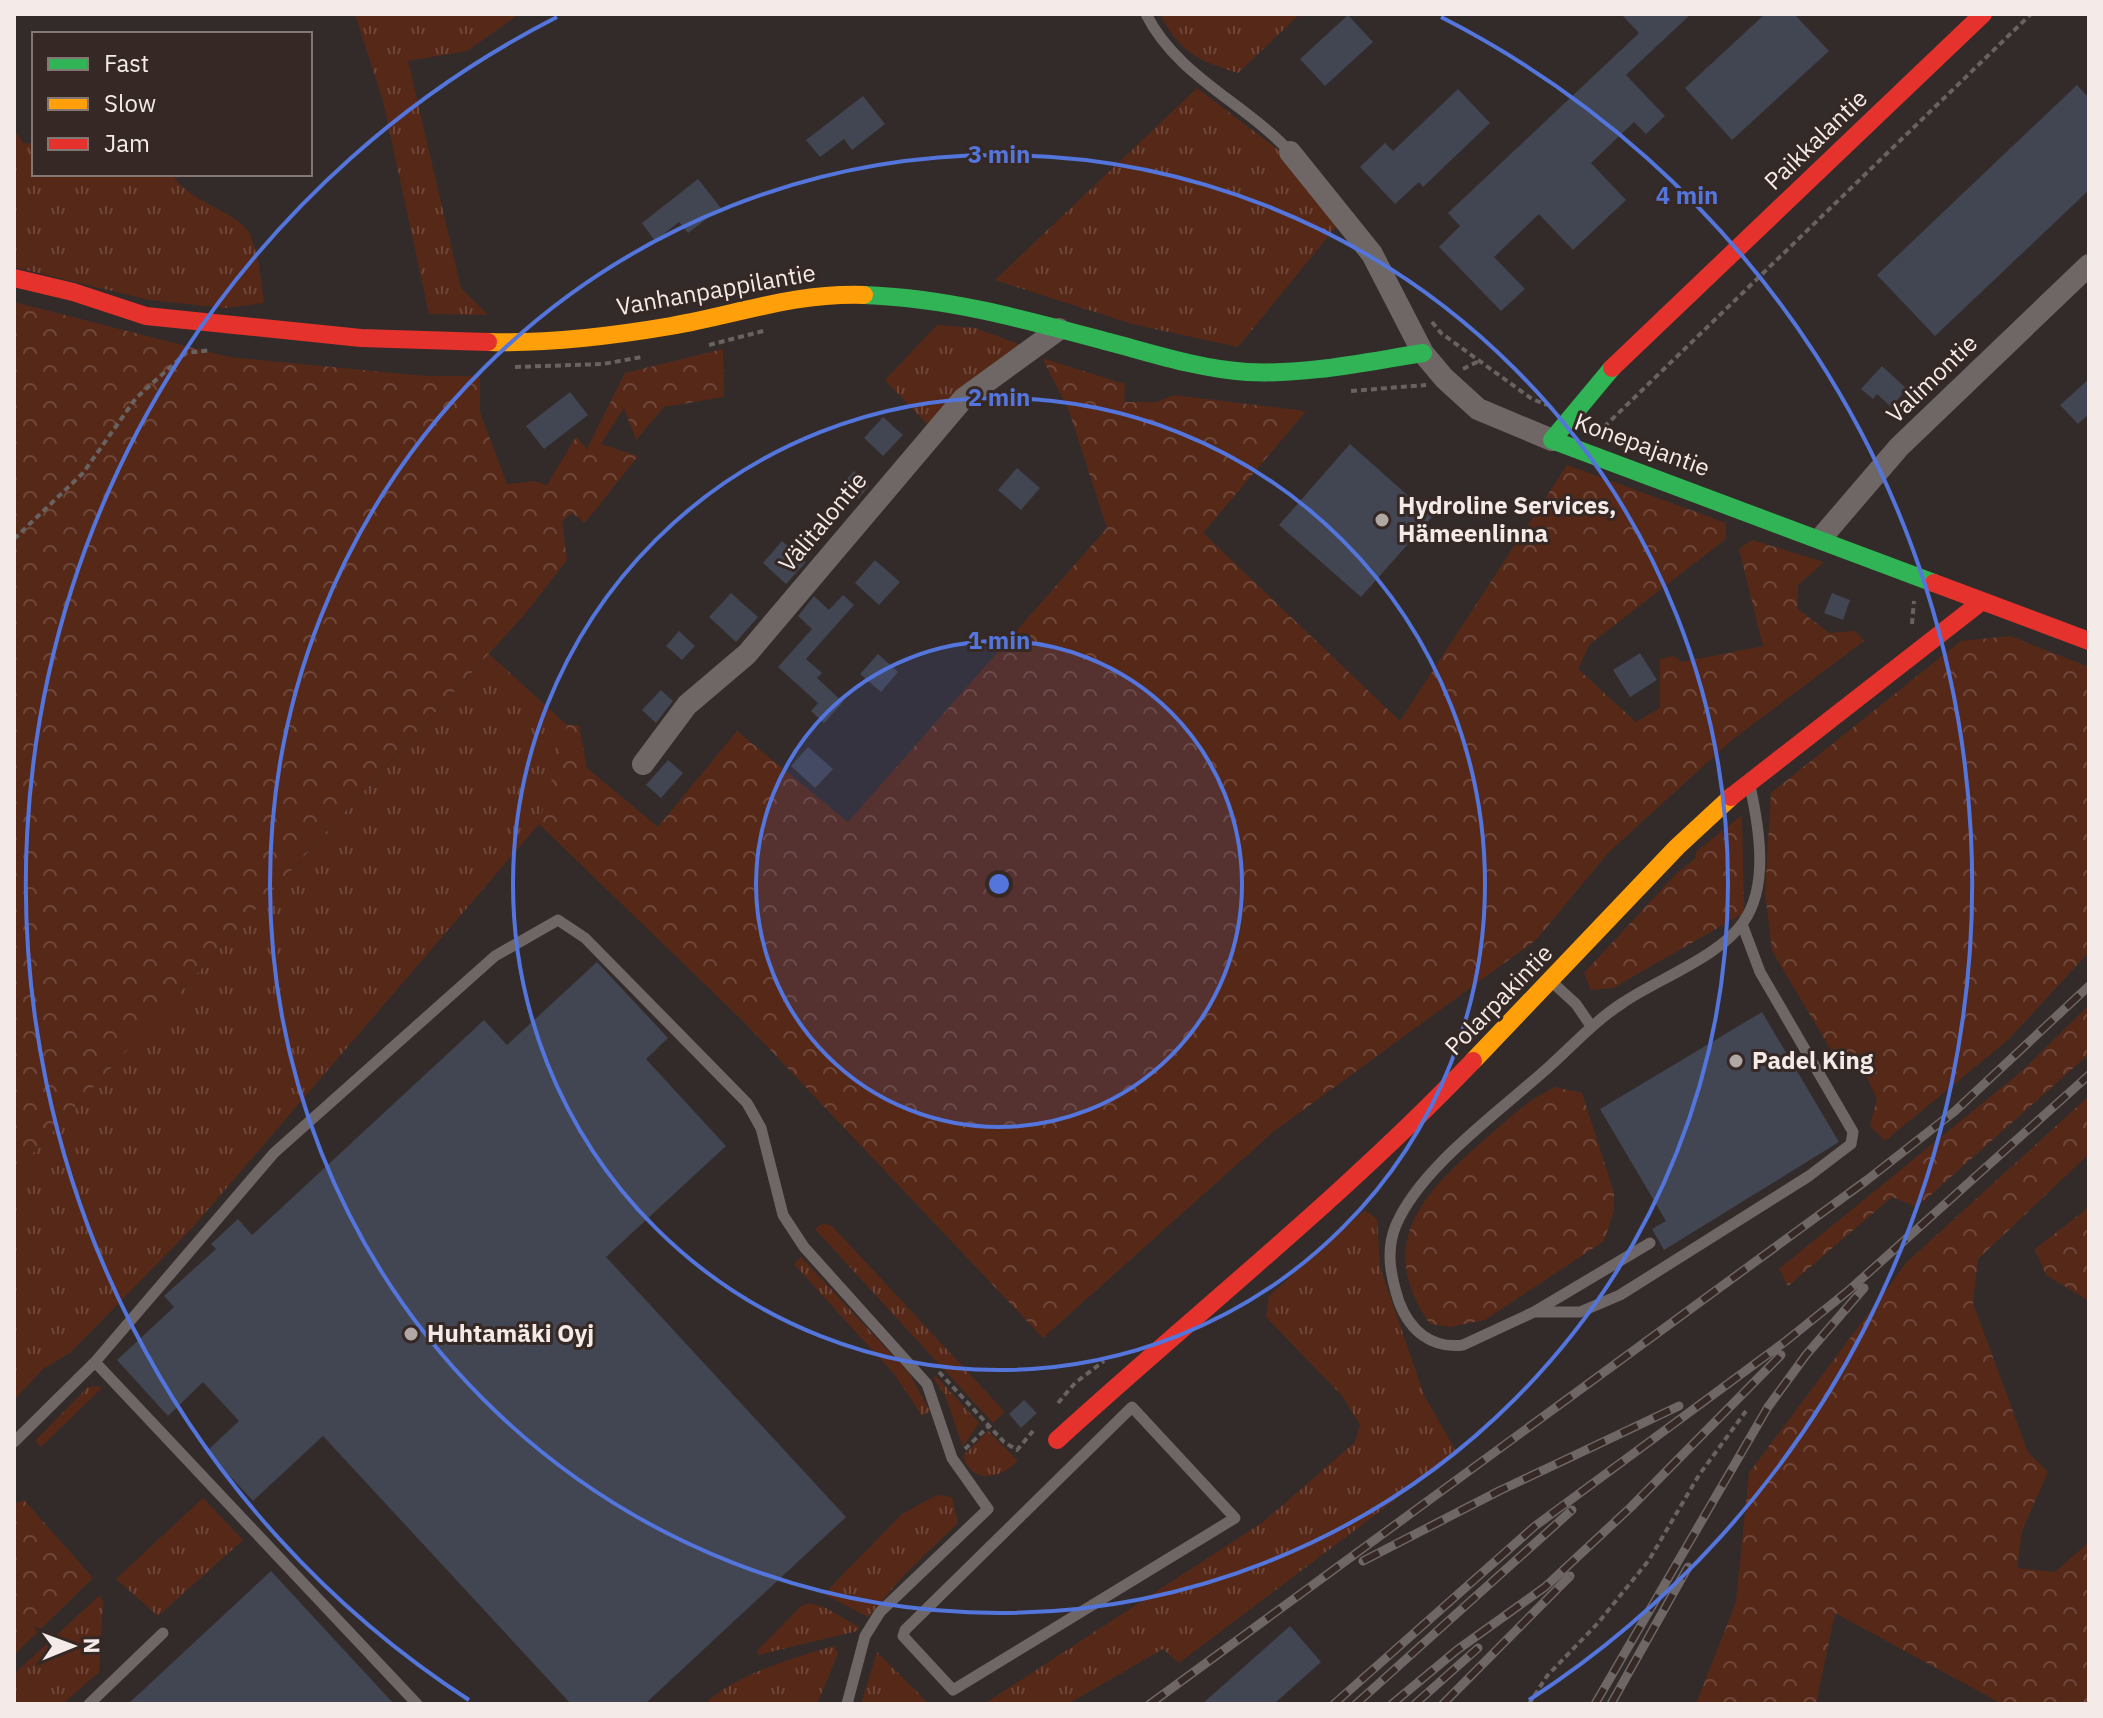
<svg xmlns="http://www.w3.org/2000/svg" width="2103" height="1718" viewBox="0 0 2103 1718" font-family="'IBM Plex Sans',sans-serif">
  <style>
    .grass { fill: url(#grass-tufts) }
    .forest { fill: url(#forest-crowns) }
    .building { fill: #424552 }
    .lines { fill: none; stroke-linecap: round; stroke-linejoin: round }
    .path { stroke: #686260; stroke-width: 4; stroke-dasharray: 6 4; stroke-linecap: butt }
    .lane { stroke: #6e6765; stroke-width: 11 }
    .street { stroke: #6e6765; stroke-width: 22 }
    .fast { stroke: #30b455; stroke-width: 18 }
    .slow { stroke: #ff9f0a; stroke-width: 18 }
    .jam { stroke: #e5322d; stroke-width: 18 }
    .rail-casing { stroke: #6e6765; stroke-width: 9 }
    .rail { stroke: #362925; stroke-width: 6; stroke-dasharray: 18; stroke-linecap: butt }
    .ring { fill: none; stroke: #5375dc; stroke-width: 4 }
    .poi-dot { fill: #b0a8a5; stroke: #362925; stroke-width: 3 }
    .labels { text-anchor: middle; stroke-width: 6; stroke-linejoin: round; paint-order: stroke }
    .street-label { font-size: 24px; fill: #f4ebe8; stroke: #362925 }
    .poi-label { font-size: 24px; font-weight: bold; fill: #f4ebe8; stroke: #362925; text-anchor: start }
    .centre { fill: #5375dc; stroke: #362925; stroke-width: 4 }
    .ring-label { font-size: 24px; text-anchor: middle; font-weight: bold; fill: #5375dc; stroke: #362925; stroke-width: 6; stroke-linejoin: round; paint-order: stroke }
  </style>
  <defs>
    <pattern id="grass-tufts" width="24" height="20" patternUnits="userSpaceOnUse" patternTransform="scale(2)"><rect width="24" height="20" fill="#562818"/><path d="M3 7l-1-3M5 7V3M7 7l1-3M15 17l-1-3M17 17v-4M19 17l1-3" fill="none" stroke="#6f473a"/></pattern>
    <pattern id="forest-crowns" width="20" height="18" patternUnits="userSpaceOnUse" patternTransform="scale(2)"><rect width="20" height="18" fill="#562818"/><path d="M2 6a3 3 0 1 1 6 0M12 15a3 3 0 1 1 6 0" fill="none" stroke="#6f473a"/></pattern>
  </defs>
  <rect width="100%" height="100%" fill="#322b29"/>
  <path class="grass" d="M355 14H519L467 51 408 61 461 288 488 315 429 314 383 101Z
    M1160 14H1300L1238 73C1198 61 1180 52 1160 14Z
    M1197 88 1285 155 1339 223 1238 347 1132 324 995 280Z
    M14 129 23 143 34 144V174H172C189 204 240 211 250 235 259 255 261 281 264 303L225 308 149 300 14 267Z
    M937 325 975 328 1024 346 931 428 885 380Z
    M489 654 567 725 539 824 193 1227 70 1353 43 1369 14 1400V1174Z
    M1365 1210 1377 1219 1380 1267 1424 1395 1457 1453 1179 1663 1163 1649 1068 1704H984L1263 1522 1355 1442 1360 1425 1343 1397 1266 1317 1269 1296Z
    M823 1223 832 1226 1005 1412 993 1423 815 1229Z
    M801 1257 909 1373 930 1411 922 1416 895 1375 794 1264Z
    M936 1376 979 1423 963 1447 945 1395 933 1378Z
    M99 1386 101 1389 41 1447 35 1441 88 1387Z
    M988 1431 1018 1461C1000 1479 972 1485 963 1456Z
    M937 1495 952 1497 958 1523 905 1574 868 1617 824 1594 902 1514Z
    M203 1498 243 1540 158 1616 116 1579Z
    M100 1595 103 1603 99 1672 63 1704H14V1674Z
    M810 1603 826 1608 859 1627 857 1631 758 1655 757 1651 801 1606Z
    M834 1646 838 1654 817 1704H705C733 1675 796 1657 834 1646Z
    M877 1652 929 1704H861Z"/>
  <path class="forest" d="M14 302 229 357 426 376H480V412L507 484 533 481 547 485 576 437 587 449 625 373 723 349 724 397 664 407 636 440 624 408 601 444 638 456 585 523 572 513 562 521 567 560 525 614 14 1174Z
    M1042 358 1125 384 1124 402H1156L1174 395 1306 411 1203 533 1400 721 1567 465 1726 523V539L1590 644 1578 669 1636 722 1660 708V659L1674 656 1682 662 1763 646 1739 549 1752 540 1824 562 1798 585V609L1829 633 1855 631 1864 641 1732 740 1609 852 1536 940 1273 1132 1043 1338 744 1022 539 824 567 725H579L587 768 658 827 737 731 848 822 1107 528 1068 408Z
    M2010 636 2089 667V952L2008 1040 1885 1141 1870 1126 1877 1099 1859 1061 1834 1055 1772 951 1765 892 1771 793 1961 641Z
    M1742 815 1744 913 1613 988 1591 990 1584 973 1676 874 1696 858V852Z
    M2089 1005V1054L1917 1207 1892 1197 1788 1286 1779 1269 2022 1071Z
    M1555 1087 1582 1093 1614 1193V1211L1604 1241 1485 1320 1450 1327 1430 1324C1375 1245 1421 1195 1482 1142 1505 1122 1527 1100 1555 1087Z
    M2089 1096V1154L1978 1259 1973 1303 2028 1452 2048 1472 2022 1531 2017 1568 2055 1572 2089 1542V1704H2002L1835 1613 1816 1704H1696L1736 1602 1749 1473 1907 1262Z
    M2089 1207V1301L2046 1275 2035 1249Z
    M24 1500 93 1578 14 1655V1504Z"/>
  <path class="building" d="M1621 14H1691L1626 75 1665 116 1646 134 1634 122 1591 163 1626 200 1573 250 1539 214 1494 257 1525 289 1501 311 1439 247 1460 226 1448 213 1639 33Z
    M1765 14H1794L1829 51 1732 140 1685 88Z
    M1348 15 1373 42 1325 86 1300 59Z
    M2077 85 2089 98V190L1935 336 1877 275Z
    M1458 89 1490 123 1423 187 1419 182 1395 204 1360 167 1385 143 1393 151Z
    M863 96 885 124 852 150 844 139 820 157 806 140Z
    M698 179 721 208 688 233 679 222 655 241 642 223Z
    M1882 366 1907 389 1891 407 1877 394 1873 399 1861 389Z
    M2089 379V414L2078 424 2060 405Z
    M570 392 588 415 544 449 526 426Z
    M883 417 903 435 883 456 864 438Z
    M1350 444 1432 517 1361 597 1279 525Z
    M1017 468 1040 488 1021 510 998 490Z
    M854 471 869 486 858 499 842 484Z
    M782 541 806 562 786 584 763 563Z
    M875 560 900 582 879 605 855 583Z
    M731 593 758 617 736 642 709 617Z
    M1832 593 1850 600 1843 620 1824 613Z
    M843 595 854 605 806 659 822 673 817 678 843 702 824 723 811 711 818 703 778 667 812 629 798 616 814 596 829 610Z
    M679 631 695 646 682 660 666 646Z
    M1640 653 1657 680 1630 697 1613 670Z
    M878 654 898 672 881 692 860 674Z
    M661 690 673 701 656 723 642 710Z
    M808 747 833 769 815 788 791 766Z
    M668 760 683 773 661 798 646 785Z
    M597 962 668 1038 646 1059 726 1146 606 1257 846 1517 645 1704H571L323 1436 253 1501 207 1451 239 1421 203 1382 168 1416 117 1360 174 1307 164 1296 216 1249 211 1244 238 1219 252 1235 484 1020 507 1045Z
    M1762 1012 1839 1142 1664 1250 1652 1229 1666 1221 1600 1109Z
    M1024 1400 1037 1413 1021 1428 1009 1414Z
    M271 1571 394 1704H128Z
    M1290 1626 1321 1662 1274 1704H1202Z"/>
  <g class="lines">
    <path class="path" d="M1432 322 1441 333 1532 399 1547 405
      M709 345 767 330
      M515 367 603 364 642 357
      M1463 369 1479 361
      M1351 391 1426 385
      M1604 427 2031 14
      M14 539 83 473 136 398 186 353 211 350
      M1912 624 1914 601
      M939 1372 1004 1442 1017 1450 1033 1431
      M1058 1403 1075 1383 1104 1361
      M965 1449 989 1426
      M1529 1704 1547 1676 1598 1623 1649 1560 1699 1475 1746 1411"/>
    <path class="lane" d="M1146 14C1177 76 1245 103 1290 152
      M1552 982 1576 1004 1591 1026
      M1650 1243 1534 1312 1463 1345C1432 1349 1410 1331 1399 1302 1391 1277 1385 1251 1396 1225 1421 1166 1503 1109 1551 1065 1575 1043 1596 1020 1624 1002 1658 979 1721 956 1744 921 1769 885 1759 827 1750 786
      M1535 1312H1580L1620 1295 1809 1176 1851 1144 1853 1132 1760 972 1742 924
      M1132 1407 1235 1518 953 1690 903 1636 905 1630Z
      M14 1442 95 1362
      M89 1704 163 1633
      M417 1704 95 1362 274 1153 495 956 558 920 585 938 747 1103 761 1128 783 1215 804 1247 927 1384 952 1458 988 1509 880 1612 865 1636 847 1704"/>
    <path class="street" d="M1290 152 1372 254 1423 353 1444 378 1478 409 1552 440
      M1821 538 1899 447 2089 265
      M643 764 687 705 747 654 963 399 1059 329"/>
    <path class="fast" d="M864 295C949 298 1027 320 1109 342 1154 354 1200 369 1247 372 1306 375 1365 362 1423 353
      M1612 368 1552 440 1934 583"/>
    <path class="slow" d="M488 342C547 344 612 336 671 326 740 314 791 293 864 295
      M1473 1061 1677 847 1731 797"/>
    <path class="jam" d="M14 278 73 292 146 316 361 338 488 342
      M1612 368 1983 14
      M1934 583 2089 641
      M1731 797 1981 602
      M1057 1440C1195 1314 1343 1197 1473 1061"/>
    <g class="rail-casing">
      <path id="rail" d="M1363 1561 1499 1491 1679 1406
        M1150 1704 1867 1180 1955 1111 2089 986
        M1334 1704 1535 1526 1786 1341 1848 1291 2089 1075
        M1356 1704 1572 1510
        M1392 1704 1457 1650 1545 1587 1631 1507 1781 1355
        M1415 1704 1478 1648
        M1443 1704 1570 1576
        M1595 1704 1768 1407 1806 1355 1864 1288
        M1611 1704 1688 1567"/>
    </g>
    <use href="#rail" class="rail"/>
  </g>
  <circle cx="999" cy="884" r="243" fill="#5375dc" fill-opacity=".12"/>
  <g class="ring">
    <circle cx="999" cy="884" r="243"/>
    <circle cx="999" cy="884" r="486"/>
    <circle cx="999" cy="884" r="729"/>
    <path d="M469 1700A973 973 0 0 1 557 17M1441 17A973 973 0 0 1 1529 1700"/>
  </g>
  <g class="poi-dot">
    <circle cx="1382" cy="520" r="8"/>
    <circle cx="1736" cy="1061" r="8"/>
    <circle cx="411" cy="1334" r="8"/>
  </g>
  <g class="labels">
    <g class="street-label">
      <text transform="translate(1816 140) rotate(-44)" y="8">Paikkalantie</text>
      <text transform="translate(716 290) rotate(-10)" y="8">Vanhanpappilantie</text>
      <text transform="translate(1932 379) rotate(-44)" y="8">Valimontie</text>
      <text transform="translate(1642 445) rotate(20)" y="8">Konepajantie</text>
      <text transform="translate(823 522) rotate(-50)" y="8">Välitalontie</text>
      <text transform="translate(1499 1000) rotate(-46)" y="8">Polarpakintie</text>
    </g>
    <g class="poi-label">
      <text x="1398" y="514">Hydroline Services,<tspan x="1398" dy="28">Hämeenlinna</tspan></text>
      <text x="1752" y="1069">Padel King</text>
      <text x="427" y="1342">Huhtamäki Oyj</text>
    </g>
  </g>
  <circle cx="999" cy="884" r="12" class="centre"/>
  <g class="ring-label">
    <text x="999" y="163">3 min</text>
    <text x="1687" y="204">4 min</text>
    <text x="999" y="406">2 min</text>
    <text x="999" y="649">1 min</text>
  </g>
  <rect width="2103" height="1718" fill="none" stroke="#f4ebe8" stroke-width="32"/>
  <rect x="32" y="32" width="280" height="144" fill="#362925" stroke="#827773" stroke-width="2"/>
  <rect x="48" y="58" width="40" height="12" fill="#30b455" stroke="#827773" stroke-width="2"/>
  <text x="104" y="72" font-size="24" fill="#f4ebe8">Fast</text>
  <rect x="48" y="98" width="40" height="12" fill="#ff9f0a" stroke="#827773" stroke-width="2"/>
  <text x="104" y="112" font-size="24" fill="#f4ebe8">Slow</text>
  <rect x="48" y="138" width="40" height="12" fill="#e5322d" stroke="#827773" stroke-width="2"/>
  <text x="104" y="152" font-size="24" fill="#f4ebe8">Jam</text>
  <g transform="translate(72 1646) rotate(89)" stroke="#362925" stroke-width="6" paint-order="stroke">
  <path d="M0-6L14 30L0 20L-14 30Z" fill="#f4ebe8"/>
  <text y="-12" font-size="22" font-weight="bold" text-anchor="middle" fill="#f4ebe8">N</text>
  </g>
</svg>
